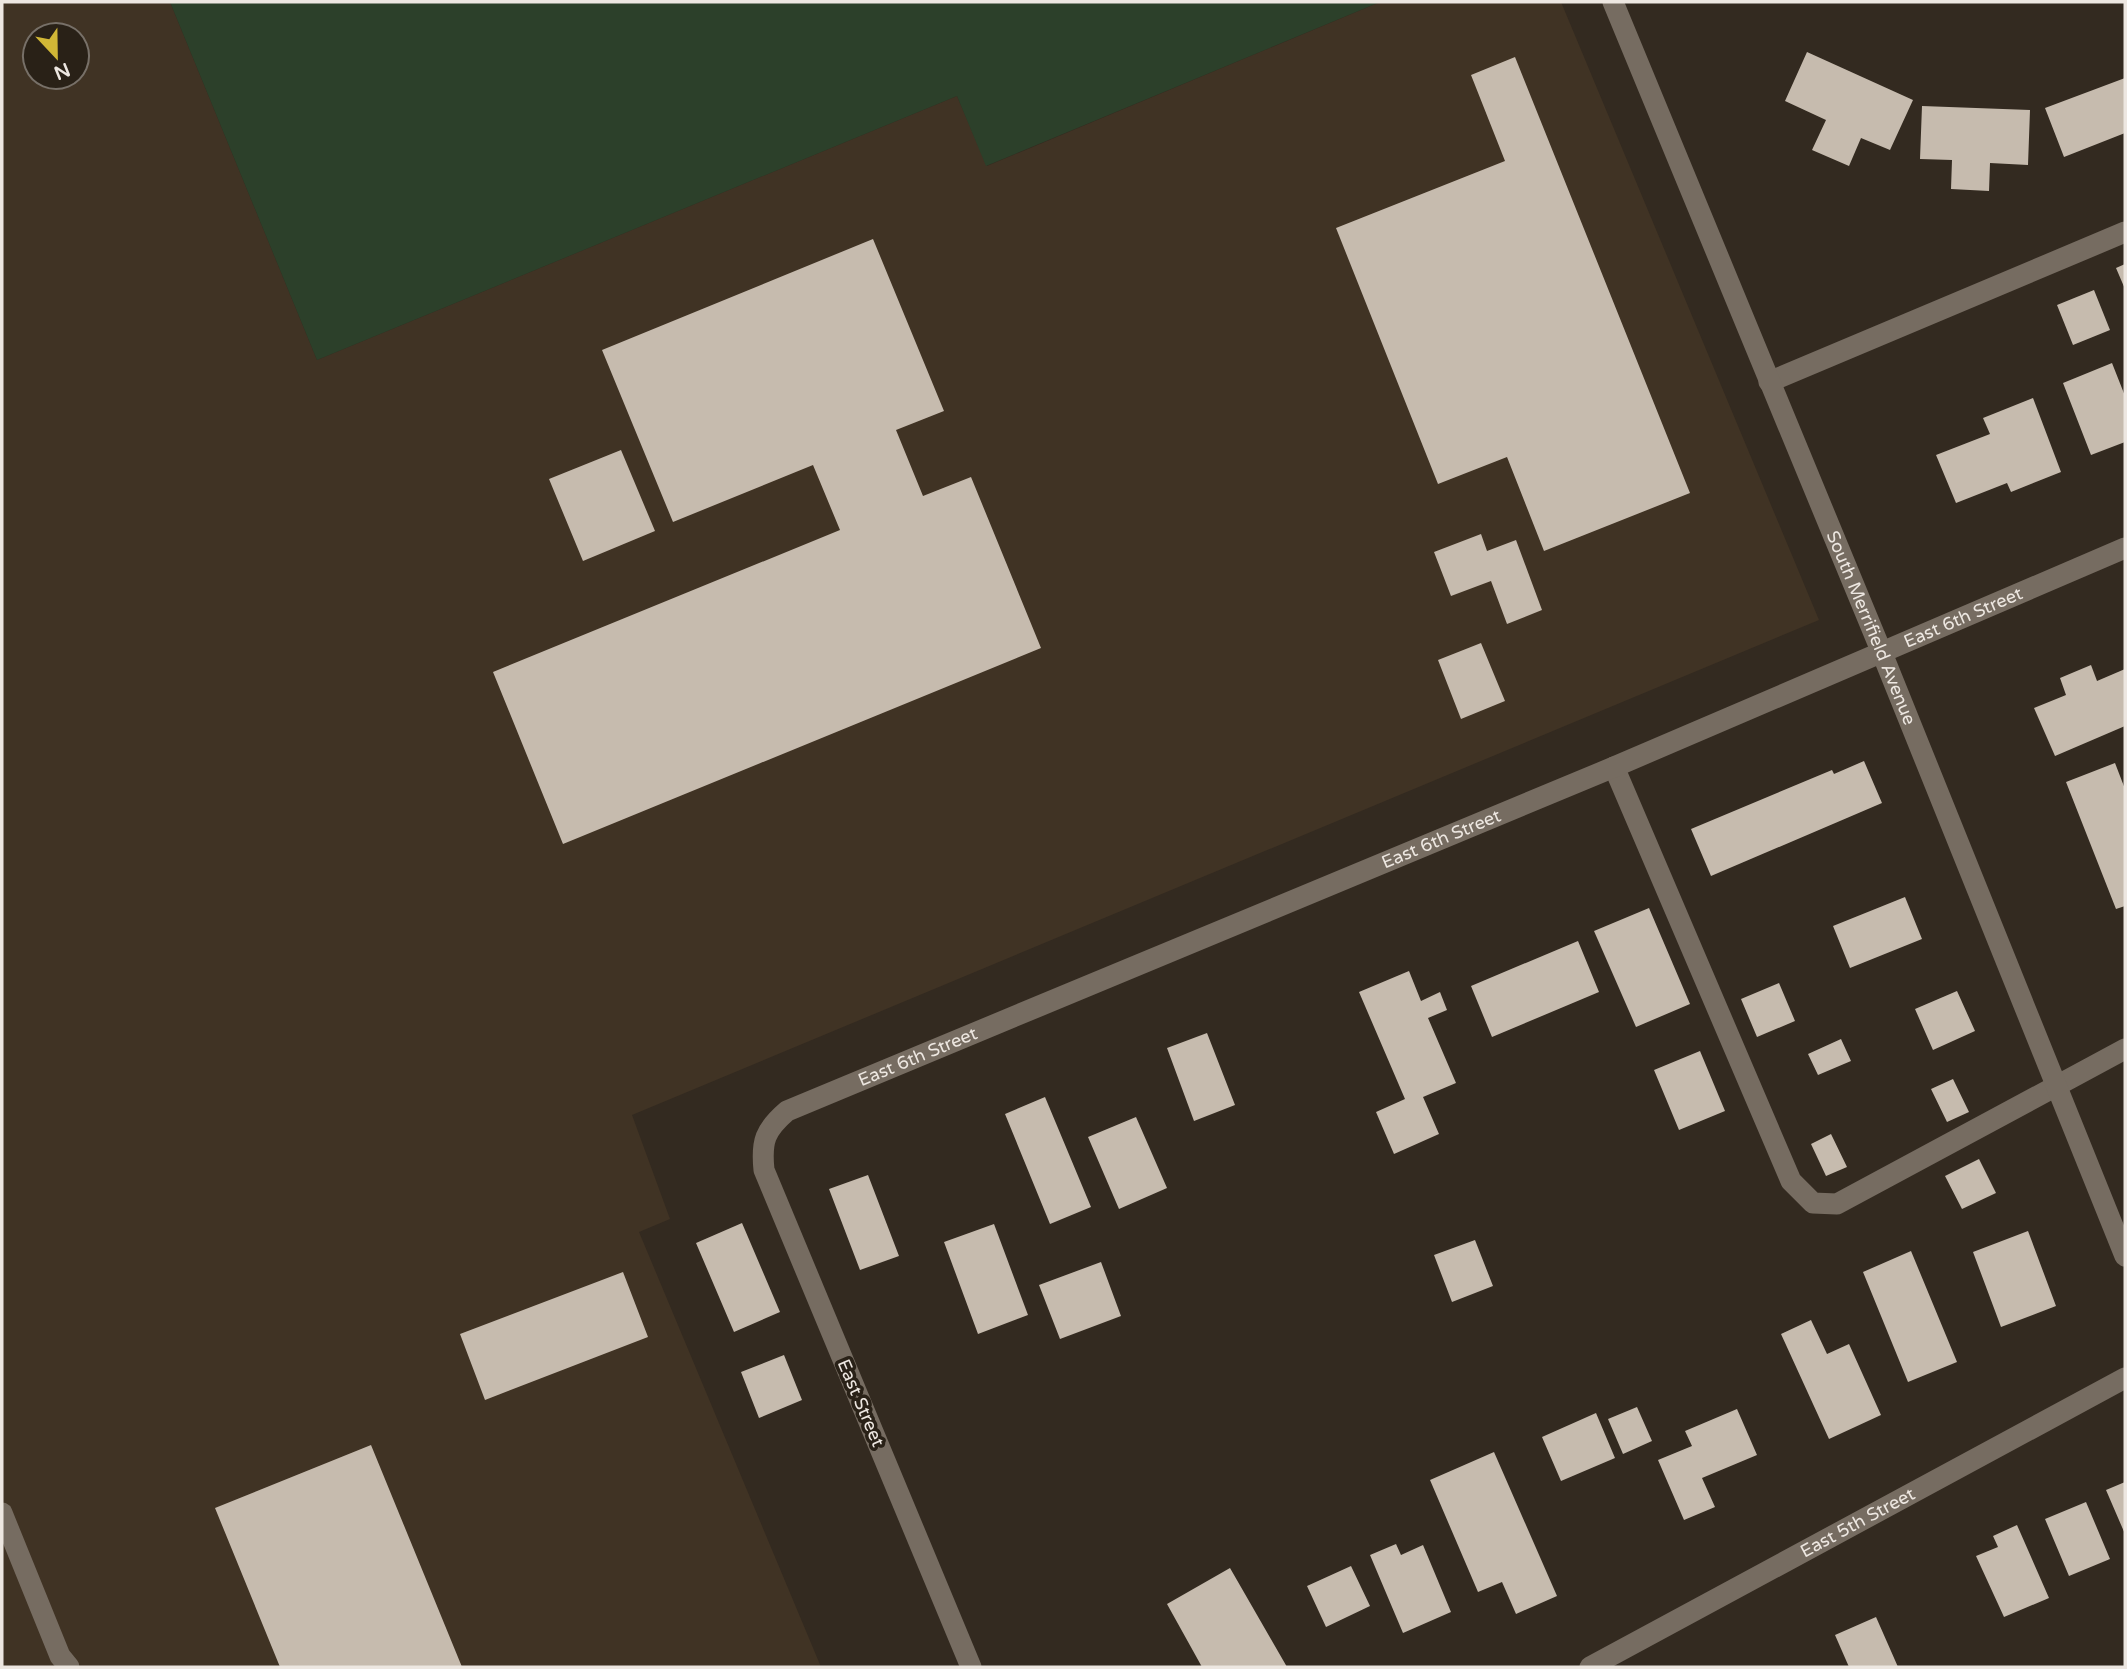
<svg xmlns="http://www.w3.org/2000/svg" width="2127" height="1669" viewBox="0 0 2127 1669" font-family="'Varela Round',sans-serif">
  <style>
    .built { fill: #403324; fill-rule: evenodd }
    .green { fill: #2c402a }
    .building { fill: #c6bbae }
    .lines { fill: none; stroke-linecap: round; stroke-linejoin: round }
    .lane { stroke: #766c61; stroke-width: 21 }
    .street { stroke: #766c61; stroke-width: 21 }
    .labels { text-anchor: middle; stroke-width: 7; stroke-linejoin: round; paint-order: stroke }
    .street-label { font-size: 18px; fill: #ede7e1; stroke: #292117 }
  </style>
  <rect width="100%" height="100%" fill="#332a20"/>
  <path class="built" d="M2 2H170L317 360 957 96 987 166 1380 2H1561L1819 620 632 1115 670 1219 639 1232 821 1667H2ZM35 35H77V77H35Z"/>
  <path class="green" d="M170 2H1380L986 166 957 96 317 360Z"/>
  <path class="building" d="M1807 52 1913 100 1890 150 1861 138 1849 166 1812 150 1826 120 1785 101Z
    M1515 57 1690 493 1544 551 1507 457 1438 484 1336 228 1505 161 1471 75Z
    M2125 78V133L2064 157 2045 108Z
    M1922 106 2030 110 2028 165 1990 163 1989 191 1951 189 1952 160 1920 159Z
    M873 239 944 411 896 430 923 496 971 477 1041 648 563 844 493 672 840 530 813 465 673 522 602 350Z
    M2125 264V289L2116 268Z
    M2094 290 2110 330 2073 345 2057 305Z
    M2112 363 2125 396V442L2091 455 2063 383Z
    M2033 398 2061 472 2011 492 2007 483 1956 503 1936 455 1990 434 1983 418Z
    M621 450 655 531 583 561 549 479Z
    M1481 534 1487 551 1516 540 1542 610 1507 624 1491 581 1451 596 1434 552Z
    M1481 643 1505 701 1461 719 1438 660Z
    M2091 665 2097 681 2125 669V726L2055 756 2034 708 2066 695 2060 678Z
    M1864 761 1882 803 1711 876 1691 829 1832 770 1834 774Z
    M2115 763 2125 789V906L2116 909 2066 782Z
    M1905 897 1922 939 1850 968 1833 926Z
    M1649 908 1690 1004 1636 1027 1594 931Z
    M1578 941 1599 992 1492 1037 1471 986Z
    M1409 971 1421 1001 1440 992 1447 1010 1428 1018 1456 1083 1423 1097 1439 1134 1394 1154 1376 1112 1405 1099 1359 992Z
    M1779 983 1795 1021 1757 1037 1741 999Z
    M1957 991 1975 1031 1933 1050 1915 1009Z
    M1207 1033 1235 1105 1194 1121 1167 1048Z
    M1841 1039 1851 1061 1818 1075 1808 1054Z
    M1700 1051 1725 1111 1679 1130 1654 1070Z
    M1953 1079 1969 1112 1947 1122 1931 1089Z
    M1045 1097 1091 1207 1050 1224 1005 1114Z
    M1136 1117 1167 1188 1119 1209 1088 1137Z
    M1831 1134 1847 1167 1826 1176 1811 1144Z
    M1979 1159 1996 1193 1962 1209 1945 1176Z
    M868 1175 899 1256 860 1270 829 1189Z
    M742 1223 780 1312 734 1332 696 1243Z
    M994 1224 1028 1315 978 1334 944 1242Z
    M2028 1231 2056 1306 2001 1327 1973 1252Z
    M1475 1240 1493 1286 1452 1302 1434 1255Z
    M1911 1251 1957 1362 1908 1382 1863 1272Z
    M1101 1262 1121 1316 1060 1339 1039 1285Z
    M623 1272 648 1337 485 1400 460 1334Z
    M1811 1320 1827 1354 1849 1344 1881 1415 1829 1439 1781 1334Z
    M784 1355 802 1400 759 1418 741 1372Z
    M1637 1407 1652 1441 1623 1454 1608 1419Z
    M1737 1409 1757 1455 1702 1478 1715 1507 1684 1520 1658 1460 1692 1446 1685 1431Z
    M1596 1413 1615 1458 1561 1481 1542 1437Z
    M371 1445 462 1667H280L215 1508Z
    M1494 1452 1557 1596 1516 1614 1502 1582 1478 1592 1430 1480Z
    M2125 1482V1534L2106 1490Z
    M2086 1502 2110 1559 2069 1576 2045 1519Z
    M2017 1525 2049 1598 2004 1617 1976 1556 1998 1547 1993 1536Z
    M1396 1544 1401 1555 1423 1545 1451 1612 1403 1633 1370 1555Z
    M1351 1566 1370 1606 1326 1627 1307 1586Z
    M1230 1568 1287 1667H1202L1167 1604Z
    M1876 1617 1898 1667H1849L1835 1635Z"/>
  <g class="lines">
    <path class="lane" d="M1769 382 2125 232
      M1614 767 1791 1181 1813 1203 1837 1204 2125 1049
      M2 1513 60 1656 69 1667"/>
    <g class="street">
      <path id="s1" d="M1613 2 1882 653 2125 1256"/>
      <path id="s2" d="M971 1667 764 1170C761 1141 765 1130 787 1111L1614 767 2125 548"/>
      <path id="s3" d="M1590 1667 2125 1378"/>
    </g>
  </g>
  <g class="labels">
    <g class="street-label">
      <text dy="6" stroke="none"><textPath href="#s2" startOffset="1881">East 6th Street</textPath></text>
      <text dy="6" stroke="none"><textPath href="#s1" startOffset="677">South Merrifield Avenue</textPath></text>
      <text dy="6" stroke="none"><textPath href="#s2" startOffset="1314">East 6th Street</textPath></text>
      <text dy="6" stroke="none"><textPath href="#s2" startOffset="747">East 6th Street</textPath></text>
      <text transform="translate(861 1403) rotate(67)" y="6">East Street</text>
      <text dy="6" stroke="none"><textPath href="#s3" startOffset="304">East 5th Street</textPath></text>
    </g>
  </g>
  <rect width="2127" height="1669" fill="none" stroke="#ede7e1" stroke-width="7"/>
  <g transform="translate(56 56) rotate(158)"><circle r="33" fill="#292117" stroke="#777068" stroke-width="2"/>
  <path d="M0-5L12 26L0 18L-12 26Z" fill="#d1b736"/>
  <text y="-10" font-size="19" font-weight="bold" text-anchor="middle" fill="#ede7e1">N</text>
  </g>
</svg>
